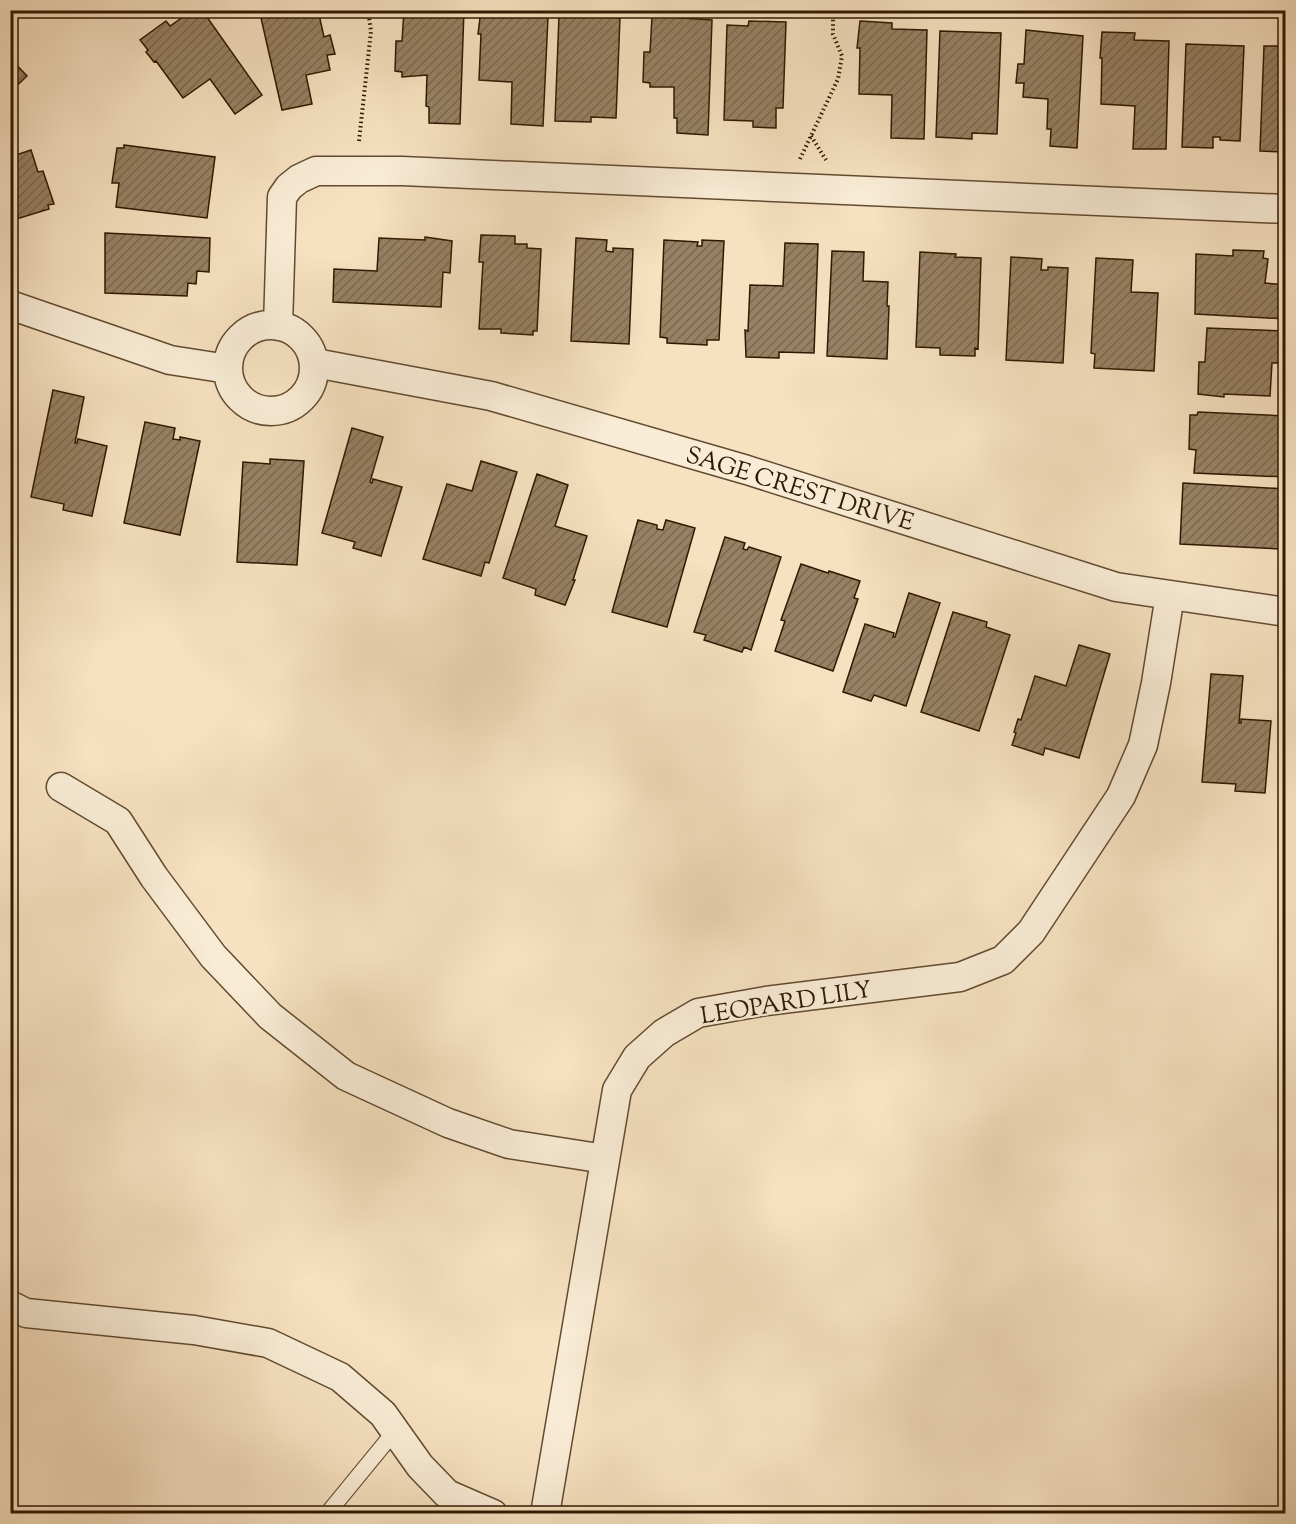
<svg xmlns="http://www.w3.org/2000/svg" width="1296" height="1524" viewBox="0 0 1296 1524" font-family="'Sorts Mill Goudy',serif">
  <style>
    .building { fill: url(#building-hatch); stroke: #301900; stroke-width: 1.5 }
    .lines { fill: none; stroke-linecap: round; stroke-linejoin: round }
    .service-casing { stroke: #624b30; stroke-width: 17 }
    .minor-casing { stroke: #624b30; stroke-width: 31 }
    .path { stroke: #301900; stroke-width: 4; stroke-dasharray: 1.5 3; stroke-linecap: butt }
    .service { stroke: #f9ecd6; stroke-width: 15 }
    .minor { stroke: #f9ecd6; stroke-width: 28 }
    .labels { text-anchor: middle; stroke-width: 4.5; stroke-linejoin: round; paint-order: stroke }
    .street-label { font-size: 24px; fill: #301900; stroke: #f9ecd6 }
  </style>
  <defs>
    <pattern id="building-hatch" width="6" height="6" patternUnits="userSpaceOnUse" patternTransform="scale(1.5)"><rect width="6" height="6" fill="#978164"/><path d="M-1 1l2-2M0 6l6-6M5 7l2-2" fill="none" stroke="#7c6950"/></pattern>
  </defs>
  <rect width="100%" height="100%" fill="#f6e1c0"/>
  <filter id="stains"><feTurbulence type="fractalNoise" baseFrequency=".00333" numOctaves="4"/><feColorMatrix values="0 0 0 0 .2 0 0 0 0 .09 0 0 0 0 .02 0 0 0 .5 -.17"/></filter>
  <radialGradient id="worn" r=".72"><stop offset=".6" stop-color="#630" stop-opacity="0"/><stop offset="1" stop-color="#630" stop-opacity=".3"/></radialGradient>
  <path class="building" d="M193 10H202L262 95 235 114 210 79 183 98 156 61 154 62 146 52 148 50 140 40 166 21 170 26Z
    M318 10 324 37 330 35 335 54 327 55 330 70 306 75 312 104 282 110 261 18 283 13 282 11 286 10Z
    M404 10H464L460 124 429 123V107L426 106 427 75 402 77V72L395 71 396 41H402Z
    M481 10H514L513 16 548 17 543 126 511 124 512 82 479 80 481 34H478Z
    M559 15 620 18 616 118 591 117V122L555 121Z
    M652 16 712 20 708 135 677 133V118H674V87H650V83L643 82 644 52H650Z
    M749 21 786 22 783 108H776V128L753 127V121L724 120 727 25 748 26Z
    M860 21 892 23V29L927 30 924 139 891 138 892 95 859 94 860 48H857Z
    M1026 30 1083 36 1077 148 1050 146 1051 129H1047L1048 99 1023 97 1024 83H1016L1018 64H1024Z
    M940 31 1001 33 997 134 972 133V139L936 137Z
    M1102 32 1135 33 1134 40 1169 41 1166 149H1133L1135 106 1101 104 1102 58H1100Z
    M1186 44 1244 46 1240 141 1220 140V137H1213V148L1182 147Z
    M1264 46H1286V152L1260 151Z
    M10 58 27 76 10 92Z
    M124 145 215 157 207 218 116 207 119 183H112L117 148H124Z
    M31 150 38 172 43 171 54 204 48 205 49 209 10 221V157Z
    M105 233 210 238 209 272 197 271 196 284 188 283 187 296 105 293Z
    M481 235 515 236V244H527V248L541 249 537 331H533V335L501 333V329H479L483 262H479Z
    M425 237 452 241 450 273 443 272 441 307 333 302 334 269 377 271 379 238 425 240Z
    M576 238 607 240 606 251 613 252V248L633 249 629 344 571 341Z
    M664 240 698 242 697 246H702V240L724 241 719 340H707V345L667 343V338L660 337Z
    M785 243 818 244 814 353 779 352V358L746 357 745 330 748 331 750 285 783 286Z
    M1233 250 1264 251 1263 258 1268 259 1265 283 1286 285V319L1195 314 1196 254 1233 256Z
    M832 251 864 252 863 281 888 282 887 306H889L887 359 827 356Z
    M920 252 956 254 955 257 981 258 978 349 975 348V356L940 355V348L916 347Z
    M1011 257 1042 259 1041 270H1048V267L1068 268 1063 363 1006 360Z
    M1096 258 1133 260 1131 292 1158 293 1154 371 1094 368 1095 354 1091 353Z
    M1207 328 1286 331V363H1272L1270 396 1224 394V397L1198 394 1199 362H1205Z
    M53 390 84 397 75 443H77L78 439 107 446 92 516 63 510 64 504 31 497Z
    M1198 412 1286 416V477L1194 473 1196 450 1189 449 1190 415H1197Z
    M145 422 175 428 173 439 180 440V437L200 441 180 535 124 523Z
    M352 428 383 437 370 482 372 483 373 479 402 487 381 556 353 548 355 542 322 533Z
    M270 459 304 461 297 565 237 562 243 462 270 464Z
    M481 461 517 472 489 563 485 562 481 576 423 559 447 484 472 491Z
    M537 474 568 485 555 526 587 536 573 580H575L565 605 535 595 536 589 503 578Z
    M1183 483 1286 489V525L1282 524 1281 549 1180 544Z
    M638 520 657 525V529L663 530 666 520 695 528 667 627 612 612Z
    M725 537 745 543 743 549 747 550 749 547 781 557 751 650 744 647 742 652 704 640 706 635 694 632Z
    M801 564 828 573 829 571 860 581 854 598 858 599 833 671 775 651 785 621 781 620Z
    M909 593 940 603 906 706 874 695 871 701 843 692 865 624 894 633 893 637H895Z
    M953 612 987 622 986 627 1010 635 979 731 921 712Z
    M1079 645 1110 654 1079 758 1045 748 1043 755 1012 745 1016 733 1014 732 1018 719 1021 720 1035 676 1066 686Z
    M1211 674 1243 676 1239 723H1241V719L1271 721 1265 793 1235 791 1236 784 1202 782Z"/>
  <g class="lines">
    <g class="service-casing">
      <path id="service" d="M327 1514 395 1431"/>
    </g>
    <g class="minor-casing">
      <path id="minor" d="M10 305 170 360 228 369
        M228 368a43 43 0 1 1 86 0a43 43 0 1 1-86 0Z
        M278 326 282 197 289 187 299 179 316 171H402L1286 209
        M315 363 491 396 747 470 1116 587 1286 612
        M61 787 118 821 154 877 213 956 270 1016 346 1076 448 1123 509 1144 605 1159
        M10 1305 26 1313 194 1330 268 1343 340 1377 383 1414 420 1466 447 1494 493 1514
        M545 1514 617 1090 637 1057 664 1033 698 1013 766 1001 960 977 1003 960 1031 932 1121 796 1143 745 1156 683 1170 595"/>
    </g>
    <path class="path" d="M811 136 826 160
      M359 141 371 31 368 10
      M800 159 838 79 842 56 833 34V10
      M1282 908H1286"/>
    <use href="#service" class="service"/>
    <use href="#minor" class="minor"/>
  </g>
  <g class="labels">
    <g class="street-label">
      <text transform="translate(800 488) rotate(17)" y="8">SAGE CREST DRIVE</text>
      <text transform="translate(786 1002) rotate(-9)" y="8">LEOPARD LILY</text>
    </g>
  </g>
  <rect width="1296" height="1524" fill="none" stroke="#f6e1c0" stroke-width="36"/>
  <rect x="12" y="12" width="1272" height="1500" fill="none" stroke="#301900" stroke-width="3"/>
  <rect x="18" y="18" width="1260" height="1488" fill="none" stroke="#301900" stroke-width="1.5"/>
  <rect width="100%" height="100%" filter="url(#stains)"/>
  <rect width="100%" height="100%" fill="url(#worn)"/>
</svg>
